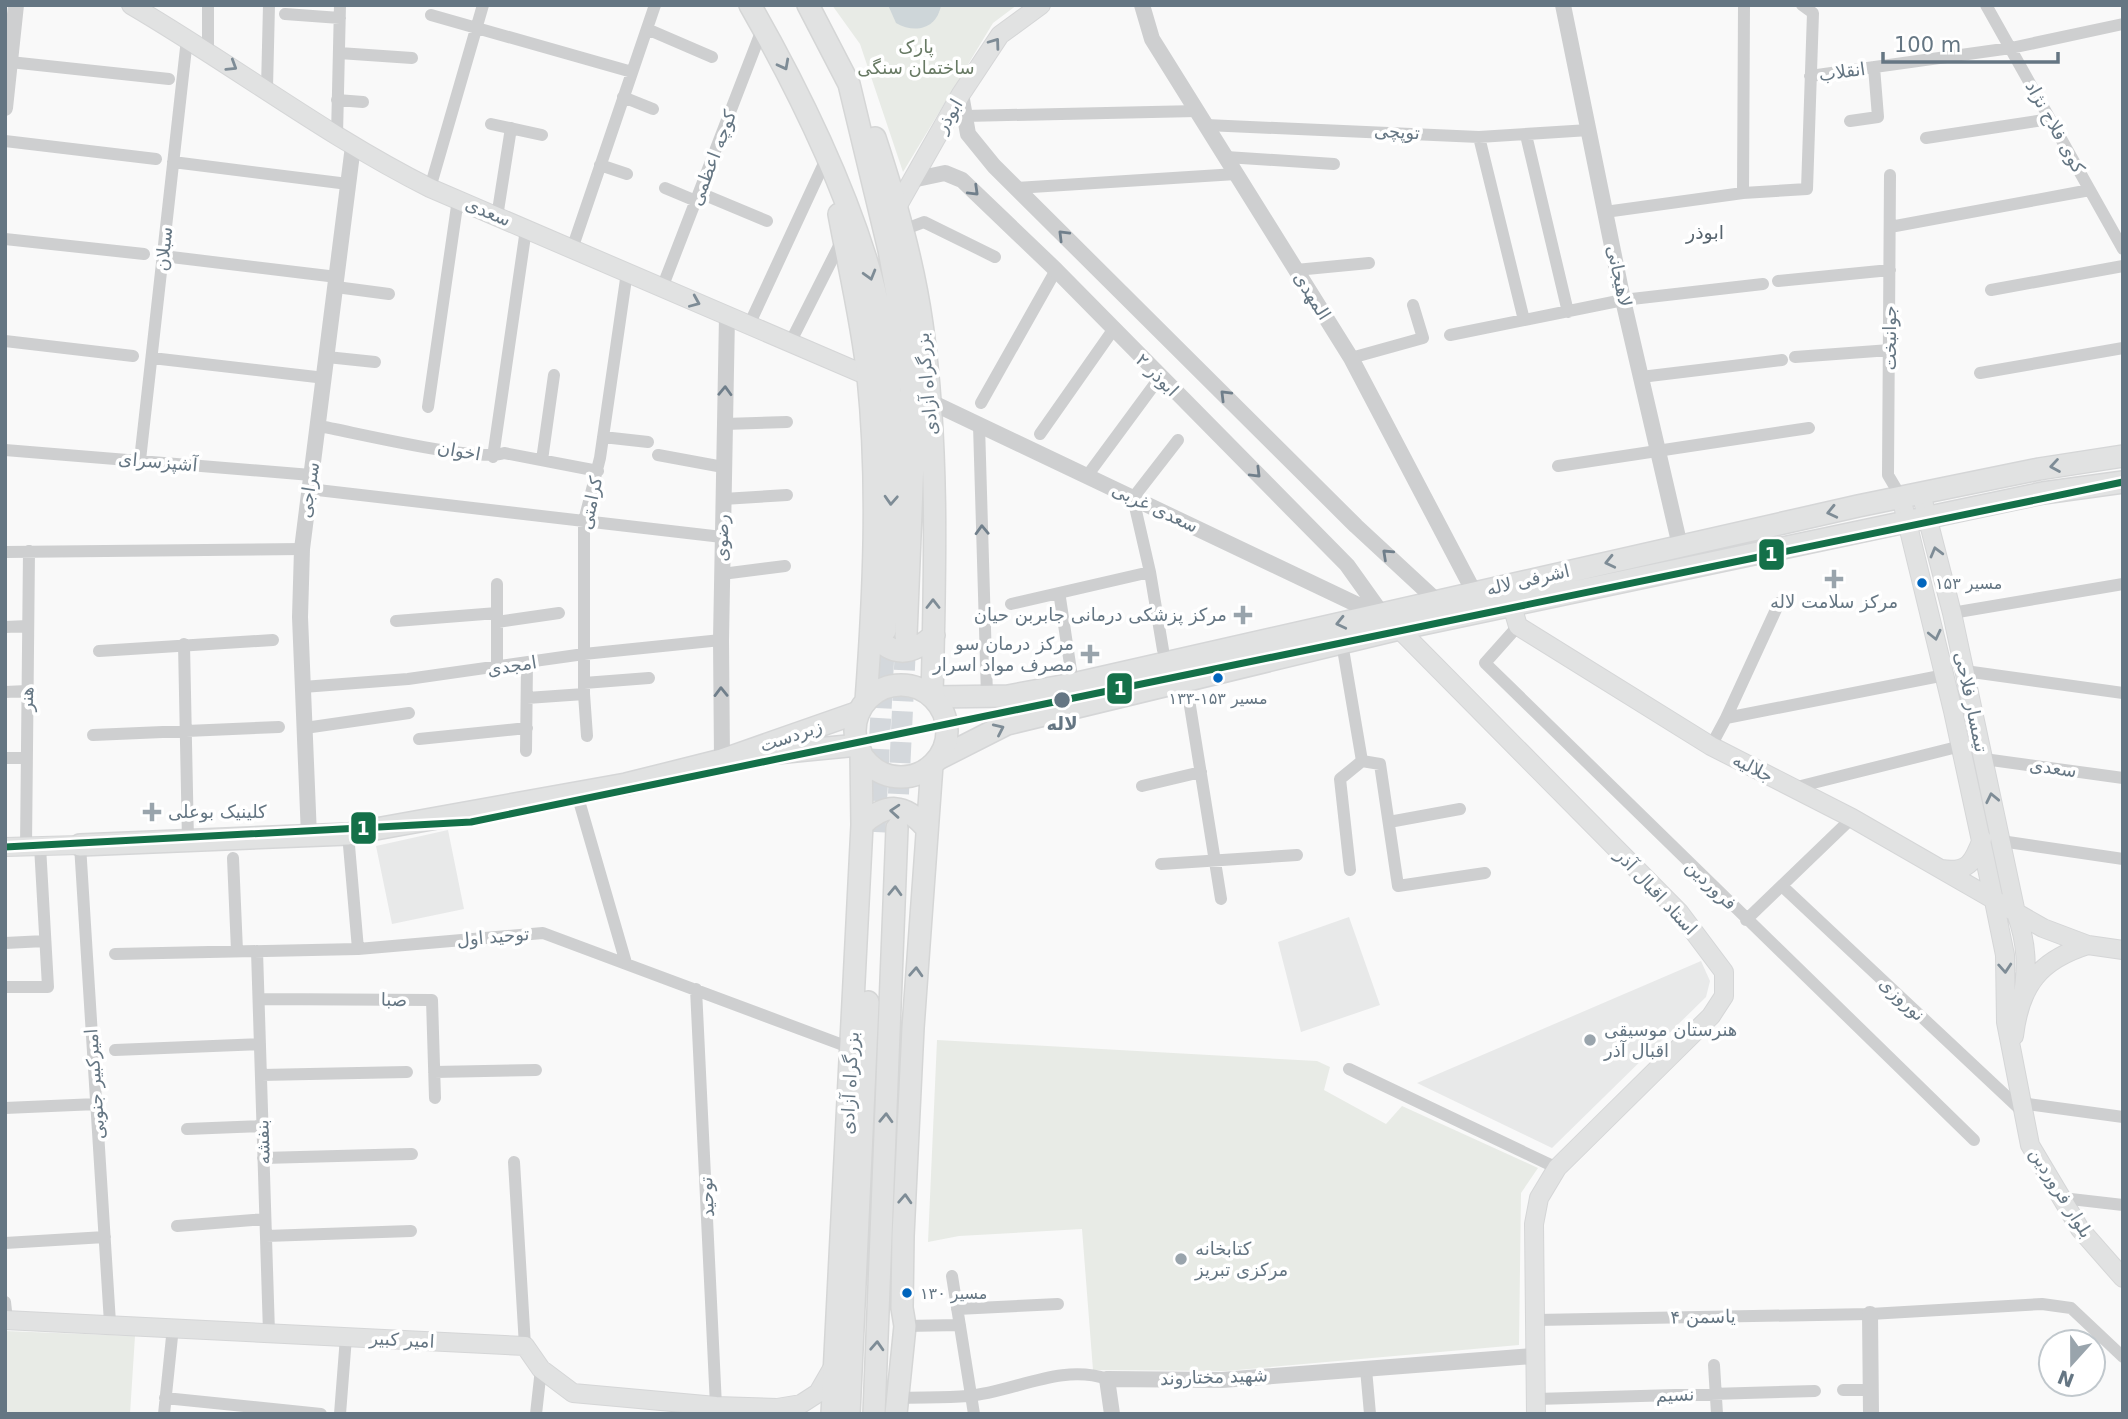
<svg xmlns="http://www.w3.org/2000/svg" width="2128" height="1419" viewBox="0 0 2128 1419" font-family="'DejaVu Sans',Vazirmatn,sans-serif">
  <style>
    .built { fill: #e8e9e9 }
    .green { fill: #e8ebe6 }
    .water { fill: #ced6d9 }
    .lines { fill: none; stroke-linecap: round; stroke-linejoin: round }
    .trunk-tunnel { stroke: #d4d8dc; stroke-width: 21; stroke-dasharray: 21 10; stroke-linecap: butt }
    .secondary-casing { stroke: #d5d6d7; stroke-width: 20 }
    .primary-casing { stroke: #d5d6d7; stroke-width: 24 }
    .trunk-casing { stroke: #d5d6d6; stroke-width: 24 }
    .minor { stroke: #cecfd0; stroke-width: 12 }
    .tertiary { stroke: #cecfd0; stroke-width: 16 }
    .secondary { stroke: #e1e2e2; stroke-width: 18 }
    .primary { stroke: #e1e2e2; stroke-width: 21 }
    .trunk { stroke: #e1e2e2; stroke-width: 21 }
    .metro-1-casing { stroke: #fff; stroke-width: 12 }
    .metro-1 { stroke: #147049; stroke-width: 7 }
    .oneway { stroke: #7e8c96 }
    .oneway2 { stroke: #707f8b }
    .poi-dot { fill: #99a4ac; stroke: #fff; stroke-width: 2.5 }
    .bus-dot { fill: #0065bd; stroke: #fff; stroke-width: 2.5 }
    .stop-dot { fill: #657683; stroke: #fff; stroke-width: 2.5 }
    .labels { text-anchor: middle; stroke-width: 7; stroke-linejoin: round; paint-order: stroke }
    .bus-label { font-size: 16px; fill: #657683; stroke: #fff; text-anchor: start }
    .park-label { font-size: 18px; fill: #687a64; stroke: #fff }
    .street-label { font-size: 18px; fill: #657683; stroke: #fff }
    .poi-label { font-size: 18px; fill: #657683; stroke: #fff; text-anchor: start }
    .stop-label { font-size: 18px; font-weight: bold; fill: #657683; stroke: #fff }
    .neighbourhood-label { font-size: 19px; fill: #57646e; stroke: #fff }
    .line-badge { stroke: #fff; stroke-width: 2.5 }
    .badge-label { font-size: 19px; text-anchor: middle; font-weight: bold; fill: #fff }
  </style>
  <rect width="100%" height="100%" fill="#f9f9f9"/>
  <path class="built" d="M448 830 464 909 392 924 376 846Z
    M1349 917 1380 1005 1301 1032 1278 942Z
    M1701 961 1710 981 1706 997 1552 1148 1417 1083Z"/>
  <path class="green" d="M832 5H1017L993 23 903 172 860 44Z
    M937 1040 1317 1061 1330 1067 1324 1090 1386 1124 1402 1106 1538 1168 1521 1193 1519 1345 1226 1371 1093 1370 1082 1229 959 1236 928 1242Z
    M5 1331 135 1336 130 1414H5Z"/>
  <path class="water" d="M888 5H941C937 29 915 34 896 23Z"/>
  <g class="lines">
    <path class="trunk-tunnel" d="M897 825 906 636
      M875 832 885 631"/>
    <g class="secondary-casing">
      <path id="secondary" d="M131 5C232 64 326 136 430 188L868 376
        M897 207 961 94 1000 35 1041 5
        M1921 493 1952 613 2016 913C2027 943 2028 968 2022 1000
        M1901 497 1953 711 1994 901 2005 955 2006 1022 2030 1145 2080 1229 2123 1278
        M1512 606 1518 626 1711 746 1852 818 2043 928 2088 945 2123 950
        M1399 629 1679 912 1724 972V996L1711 1016 1557 1168 1539 1198 1534 1224 1536 1414
        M5 847 80 845
        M1941 869C1968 873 1973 863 1982 839
        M2014 1036C2020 985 2040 960 2088 945
        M5 1320 525 1346 541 1369 573 1393 716 1406 777 1408 801 1404 818 1393 833 1367"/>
    </g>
    <g class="primary-casing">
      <path id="primary" d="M933 697 1008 696 1073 684 1858 506 2039 469 2123 456
        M766 754 858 745
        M938 759 1007 724 1399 629 2043 493 2123 482
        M80 845 348 834 626 784 722 760 859 712"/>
    </g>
    <g class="trunk-casing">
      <path id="trunk" d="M750 5C799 91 844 182 871 276 882 316 887 361 891 402 898 478 889 555 885 631
        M808 5 849 84 889 250 903 327 911 390 913 461 906 636
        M875 138C895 199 913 260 922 324 939 447 935 573 932 696
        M839 214C849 268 862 322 868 377 879 483 874 594 866 701
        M871 632C892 657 910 657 934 635
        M855 731a46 46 0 1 1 92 0a46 46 0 1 1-92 0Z
        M862 825C886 802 905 803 927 829
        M832 1414 862 825 861 752
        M849 1414 868 1002
        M874 1414 897 828
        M896 1414 905 1326 902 1308 903 1236 913 1028 932 765"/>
    </g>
    <path class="minor" d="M208 5V51
      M1986 5 2123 249
      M285 14 340 18
      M431 15 632 72
      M647 29 712 57
      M339 53 412 58
      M10 62 169 79
      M1810 76 2011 48 2123 24
      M267 88 269 5
      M623 97 653 109
      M337 100 363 102
      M965 116 1197 111
      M1850 121 1878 117 1874 67
      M491 124 542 135
      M1206 125 1479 137 1589 130
      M337 135 340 5
      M1526 135 1568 312
      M1479 137 1524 320
      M1926 138 2050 119
      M5 141 156 159
      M1226 157 1334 164
      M173 162 348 184
      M600 165 627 174
      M1890 175 1888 475 1901 497
      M430 188 483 5
      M665 188 696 201
      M1016 188 1236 174
      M700 193 767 221
      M1743 193 1744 5
      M1605 212 1743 193 1807 189 1813 13 1802 5
      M497 217 511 128
      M1890 227 2090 190
      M903 230 924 222 995 257
      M5 239 144 254
      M572 249 655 5
      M163 256 337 277
      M1296 270 1369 263
      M1778 281 1890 270
      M336 287 389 294
      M662 288 763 27
      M1991 290 2123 266
      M749 325 826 159
      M1450 335 1623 300 1763 284
      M5 341 133 356
      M790 343 842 240
      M327 357 375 362
      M1795 357 1890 350
      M152 358 325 378
      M1351 358 1423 338 1413 305
      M1980 373 2123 348
      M1641 377 1782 360
      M981 403 1056 270
      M428 407 458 199
      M724 424 787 422
      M979 425 987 696
      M319 426C353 432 480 463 504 453L598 471
      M1040 434 1113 330
      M603 437 648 442
      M5 450 311 475
      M658 455 723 467
      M493 457 526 229
      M140 460 187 39
      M542 460 554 375
      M1558 466 1809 428
      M1087 476 1160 377
      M309 489 722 537
      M723 499 787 495
      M5 552 302 549
      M722 574 785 566
      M1060 598 1073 684
      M1011 604 1150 572
      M1952 613 2123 584
      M396 621 497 613
      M497 622 559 613
      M1518 626 1485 663 1974 1140
      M5 627 28 626
      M1342 643 1362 761
      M184 644 188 841
      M1163 650 1150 572 1133 498 1178 440
      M99 651 273 640
      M497 668V584
      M1965 671 2123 693
      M1186 681 1221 899
      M584 683 649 678
      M303 687 408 679 584 654 721 640
      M5 692 27 691
      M527 698 584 694
      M1726 718 1779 603
      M305 728 409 713
      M93 735 279 727
      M587 736 584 694V521L600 458 627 272
      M419 739 527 728
      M1711 746 1726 718 1945 675
      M526 751 527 663
      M5 758H27
      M1984 759 2123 778
      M1362 761 1380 764 1398 886 1485 873
      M1142 786 1201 772
      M1793 788 1961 746
      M577 794 626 963
      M1389 822 1460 809
      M348 834 358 949
      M2001 841 2123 859
      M80 845 110 1323
      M26 847 29 551
      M233 858 237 951
      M1161 864 1297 855
      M1350 870 1340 779 1362 761
      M1782 886 2022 1111
      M1746 920 1852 818
      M5 943 45 941
      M257 951 269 1333
      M115 954 358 949 543 933 851 1048
      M5 987H48L40 846
      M696 989 716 1406
      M259 999 432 1000 435 1098
      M115 1050 260 1044
      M1349 1069 1557 1168
      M434 1072 536 1070
      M261 1075 407 1072
      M2020 1103 2123 1117
      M5 1108 97 1104
      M187 1129 263 1126
      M263 1158 412 1154
      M514 1162 525 1346
      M2062 1198 2123 1205
      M177 1226 265 1219
      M266 1236 411 1231
      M5 1243 105 1237
      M952 1276 974 1414
      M5 1302 7 1320
      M957 1309 1058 1304
      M1536 1320 1870 1314 2042 1304 2071 1308 2123 1357
      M905 1326 960 1325
      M1714 1365 1717 1414
      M1366 1369 1370 1414
      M1843 1390H1870
      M165 1398 321 1414
      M897 1398C921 1397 945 1398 968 1396 1014 1392 1061 1363 1107 1379
      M1536 1399 1815 1391
      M164 1414 173 1327
      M340 1414 346 1337
      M536 1414 541 1369"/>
    <path class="tertiary" d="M1142 5 1152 39 1351 358 1474 592
      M1563 5 1623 300 1680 546
      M961 94 968 134 994 166 1356 526 1437 601
      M5 108 16 5
      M912 180 945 173 962 180 1056 270 1347 565 1382 614
      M931 402 1379 615
      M722 760 721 640 727 316
      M309 836 300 617 302 549 353 146
      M1870 1314 1871 1414
      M1112 1414 1107 1379 1222 1380 1533 1356"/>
    <use href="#secondary" class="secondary"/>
    <use href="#primary" class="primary"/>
    <use href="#trunk" class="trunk"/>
    <g class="metro-1-casing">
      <path id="metro-1" d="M5 847 471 822 2123 482"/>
    </g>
    <use href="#metro-1" class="metro-1"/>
  </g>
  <defs><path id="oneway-chevron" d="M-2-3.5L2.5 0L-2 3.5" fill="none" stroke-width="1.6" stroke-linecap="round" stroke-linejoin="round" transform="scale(1.75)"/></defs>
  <g class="oneway">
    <use href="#oneway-chevron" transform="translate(995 43) rotate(-54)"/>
    <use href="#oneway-chevron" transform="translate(784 65) rotate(62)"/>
    <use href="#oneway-chevron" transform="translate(232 66) rotate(32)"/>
    <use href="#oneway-chevron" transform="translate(870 275) rotate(74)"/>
    <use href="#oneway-chevron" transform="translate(695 302) rotate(23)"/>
    <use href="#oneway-chevron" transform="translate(2055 466) rotate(171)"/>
    <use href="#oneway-chevron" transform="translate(891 500) rotate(93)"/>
    <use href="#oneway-chevron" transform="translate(1832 512) rotate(167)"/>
    <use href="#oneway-chevron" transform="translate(1936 552) rotate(-105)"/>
    <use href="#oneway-chevron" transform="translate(1610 562) rotate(167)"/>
    <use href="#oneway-chevron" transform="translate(933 604) rotate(-90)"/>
    <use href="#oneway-chevron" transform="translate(1341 623) rotate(167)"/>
    <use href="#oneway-chevron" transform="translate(1935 635) rotate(77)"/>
    <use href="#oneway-chevron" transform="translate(999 729) rotate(-25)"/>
    <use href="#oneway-chevron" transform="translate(1992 798) rotate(-102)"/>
    <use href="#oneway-chevron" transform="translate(895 811) rotate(-176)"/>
    <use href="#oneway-chevron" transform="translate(895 891) rotate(-88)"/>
    <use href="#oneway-chevron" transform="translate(2005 968) rotate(86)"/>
    <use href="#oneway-chevron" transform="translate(916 972) rotate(-87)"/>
    <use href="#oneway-chevron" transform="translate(886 1118) rotate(-88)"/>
    <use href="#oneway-chevron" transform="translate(905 1199) rotate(-87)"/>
    <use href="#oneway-chevron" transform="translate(877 1346) rotate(-87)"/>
  </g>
  <g class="oneway2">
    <use href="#oneway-chevron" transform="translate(974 191) rotate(44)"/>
    <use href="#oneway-chevron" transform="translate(1063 235) rotate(-135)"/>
    <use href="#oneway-chevron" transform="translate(725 391) rotate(-88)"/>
    <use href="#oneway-chevron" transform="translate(1225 395) rotate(-135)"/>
    <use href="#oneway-chevron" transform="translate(1256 473) rotate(45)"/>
    <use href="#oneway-chevron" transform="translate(982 530) rotate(-92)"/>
    <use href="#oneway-chevron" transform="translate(1387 554) rotate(-137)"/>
    <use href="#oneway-chevron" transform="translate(721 692) rotate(-91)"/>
  </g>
  <g class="poi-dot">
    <path d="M1830.5 568.5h7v7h7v7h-7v7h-7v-7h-7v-7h7z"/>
    <path d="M1239.5 604.5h7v7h7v7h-7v7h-7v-7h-7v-7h7z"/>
    <path d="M1086.5 643.5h7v7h7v7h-7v7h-7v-7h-7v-7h7z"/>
    <path d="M148.5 801.5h7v7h7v7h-7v7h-7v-7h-7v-7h7z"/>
    <circle cx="1590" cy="1040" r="7"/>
    <circle cx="1181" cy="1259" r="7"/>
  </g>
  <g class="bus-dot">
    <circle cx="1922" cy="583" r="6"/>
    <circle cx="1218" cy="678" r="6"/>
    <circle cx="907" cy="1293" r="6"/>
  </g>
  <circle class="stop-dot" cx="1062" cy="700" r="9"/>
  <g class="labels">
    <g class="bus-label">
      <text x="1935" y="589">مسیر ۱۵۳</text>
      <text x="1218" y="704" text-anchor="middle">مسیر ۱۵۳-۱۳۳</text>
      <text x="920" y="1299">مسیر ۱۳۰</text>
    </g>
    <g class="park-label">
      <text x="916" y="53">پارک<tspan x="916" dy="21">ساختمان سنگی</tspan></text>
    </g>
    <g class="street-label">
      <text transform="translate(1842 72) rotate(-8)" y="6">انقلاب</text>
      <text transform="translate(949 116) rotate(-60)" y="6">ابوذر</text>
      <text transform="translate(2055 127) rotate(61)" y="6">کوی فلاح نژاد</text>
      <text transform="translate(1397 132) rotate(3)" y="6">توپچی</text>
      <text transform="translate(713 158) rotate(-69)" y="6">کوچه اعظمی</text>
      <text transform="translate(488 212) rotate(23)" y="6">سعدی</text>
      <text transform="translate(164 249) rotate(-84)" y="6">سبلان</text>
      <text transform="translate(1619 276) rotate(78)" y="6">لاهیجانی</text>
      <text transform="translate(1312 296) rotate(58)" y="6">المهدی</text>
      <text transform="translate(1890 338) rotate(-90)" y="6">جوانبخت</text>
      <text transform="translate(1157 375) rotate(45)" y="6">ابوذر ۲</text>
      <text transform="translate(927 384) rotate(-95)" y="6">بزرگراه آزادی</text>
      <text transform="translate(459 451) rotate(10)" y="6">اخوان</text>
      <text transform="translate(158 462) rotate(5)" y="6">آشپزسرای</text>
      <text transform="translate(309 490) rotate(-81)" y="6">سراجی</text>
      <text transform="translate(591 503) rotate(-78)" y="6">کرامتی</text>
      <text transform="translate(1155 508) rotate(25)" y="6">سعدی غربی</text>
      <text transform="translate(722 538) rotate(-89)" y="6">رضوی</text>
      <text transform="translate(1528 580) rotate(-13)" y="6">اشرفی لاله</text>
      <text transform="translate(512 666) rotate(-9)" y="6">امجدی</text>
      <text transform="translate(27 699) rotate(-89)" y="6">هنر</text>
      <text transform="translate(1971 702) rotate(78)" y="6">تیمسار فلاحی</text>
      <text transform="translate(791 736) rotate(-19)" y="6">زبردست</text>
      <text transform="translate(1753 768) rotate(27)" y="6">جلالیه</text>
      <text transform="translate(2053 768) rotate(8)" y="6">سعدی</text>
      <text transform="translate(1711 885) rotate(44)" y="6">فروردین</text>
      <text transform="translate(1656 892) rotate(47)" y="6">استاد اقبال آذر</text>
      <text transform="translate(493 937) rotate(-5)" y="6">توحید اول</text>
      <text transform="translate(1902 999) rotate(43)" y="6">نوروزی</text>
      <text transform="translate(394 1000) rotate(1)" y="6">صبا</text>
      <text transform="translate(850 1083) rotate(-87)" y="6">بزرگراه آزادی</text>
      <text transform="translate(95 1084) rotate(-94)" y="6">امیرکبیر جنوبی</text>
      <text transform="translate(263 1142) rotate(-92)" y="6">بنفشه</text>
      <text transform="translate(2061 1193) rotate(58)" y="6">بلوار فروردین</text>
      <text transform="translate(707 1197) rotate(-93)" y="6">توحید</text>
      <text transform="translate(1703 1317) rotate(-1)" y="6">یاسمن ۴</text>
      <text transform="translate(402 1340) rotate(3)" y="6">امیر کبیر</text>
      <text transform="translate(1214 1377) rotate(-2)" y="6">شهید مختاروند</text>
      <text transform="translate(1675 1395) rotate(-2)" y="6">نسیم</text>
    </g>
    <g class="poi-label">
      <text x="1834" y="608" text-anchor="middle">مرکز سلامت لاله</text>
      <text x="1227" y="621" text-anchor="end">مرکز پزشکی درمانی جابربن حیان</text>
      <text x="1074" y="650" text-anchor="end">مرکز درمان سو<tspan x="1074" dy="21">مصرف مواد اسرار</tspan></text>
      <text x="168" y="818">کلینیک بوعلی</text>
      <text x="1604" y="1036">هنرستان موسیقی<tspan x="1604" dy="21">اقبال آذر</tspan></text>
      <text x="1195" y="1255">کتابخانه<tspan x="1195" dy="21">مرکزى تبریز</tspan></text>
    </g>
    <g class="stop-label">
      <text x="1062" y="730">لاله</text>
    </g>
    <g class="neighbourhood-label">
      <text x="1705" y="239">ابوذر</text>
    </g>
  </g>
  <g class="line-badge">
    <rect x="1758" y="538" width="27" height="33" rx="7" fill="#147049"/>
    <rect x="1106" y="672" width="27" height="33" rx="7" fill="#147049"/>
    <rect x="350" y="811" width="27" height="34" rx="7" fill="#147049"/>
  </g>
  <g class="badge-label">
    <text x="1771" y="561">1</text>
    <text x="1120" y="695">1</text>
    <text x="363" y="835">1</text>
  </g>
  <rect width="2128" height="1419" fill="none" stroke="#657683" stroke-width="14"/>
  <g transform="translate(2072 1363) rotate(201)"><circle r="33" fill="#ffffff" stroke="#c1c8cd" stroke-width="2"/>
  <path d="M0-5L12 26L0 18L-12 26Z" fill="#99a4ac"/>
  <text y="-10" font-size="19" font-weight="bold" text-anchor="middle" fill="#657683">N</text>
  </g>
  <path d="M1883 52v10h175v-10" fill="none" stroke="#657683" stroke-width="3.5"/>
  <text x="1894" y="52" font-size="21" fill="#657683" stroke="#ffffff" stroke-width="5" paint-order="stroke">100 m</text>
</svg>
